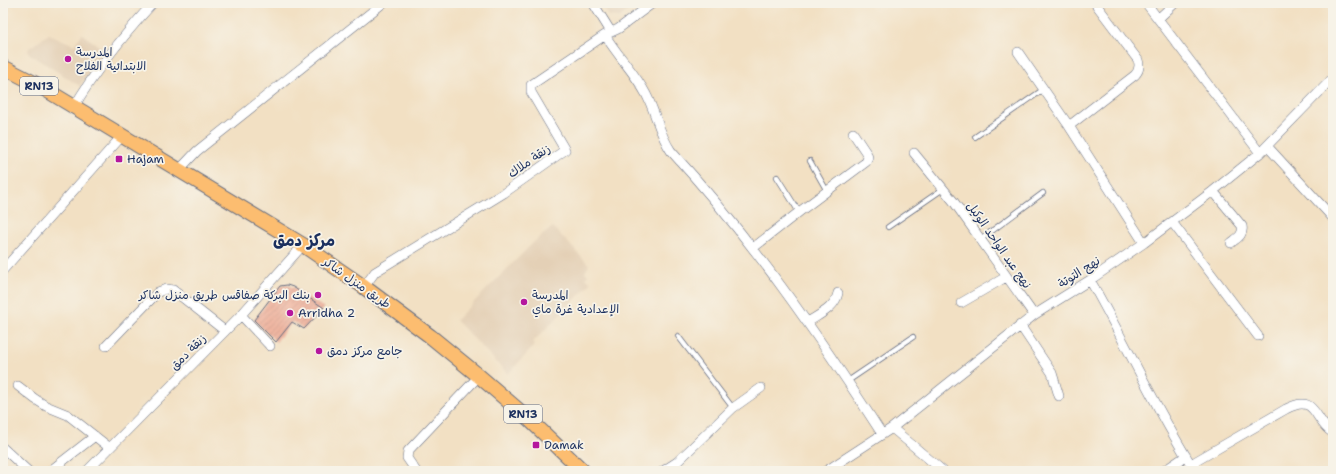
<svg xmlns="http://www.w3.org/2000/svg" width="1336" height="474" viewBox="0 0 1336 474" font-family="'Shantell Sans','Playpen Sans Arabic',sans-serif">
  <style>
    .built { fill: #e4d0b6 }
    .building { fill: url(#building-hatch) }
    .lines { fill: none; stroke-linecap: round; stroke-linejoin: round }
    .lane-casing { stroke: #666d81; stroke-width: 6 }
    .street-casing { stroke: #666d81; stroke-width: 10 }
    .primary-casing { stroke: #666d81; stroke-width: 16 }
    .lane { stroke: #fff; stroke-width: 4.5 }
    .street { stroke: #fff; stroke-width: 9 }
    .primary { stroke: #fcbd6f; stroke-width: 14 }
    .poi-dot { fill: #b5179e; stroke: #f7f3e8; stroke-width: 1.5 }
    .labels { text-anchor: middle; stroke-width: 3.5; stroke-linejoin: round; paint-order: stroke }
    .shield { fill: #f7f3e8; stroke: #5d6a87; stroke-width: 1 }
    .shield-label { font-size: 11px; font-weight: bold; fill: #1b2f5e }
    .poi-label { font-size: 12px; fill: #1b2f5e; stroke: #f7f3e8; text-anchor: start }
    .street-label { font-size: 12px; fill: #1b2f5e; stroke: #f7f3e8 }
    .district-label { font-size: 16px; font-weight: bold; fill: #1b2f5e; stroke: #f7f3e8 }
  </style>
  <defs>
    <pattern id="building-hatch" width="6" height="6" patternUnits="userSpaceOnUse"><rect width="6" height="6" fill="#eda68f"/><path d="M-1 1l2-2M0 6l6-6M5 7l2-2" fill="none" stroke="#bf8878"/></pattern>
  </defs>
  <rect width="100%" height="100%" fill="#f7f3e8"/>
  <filter id="ink" filterUnits="userSpaceOnUse"><feTurbulence type="fractalNoise" baseFrequency=".025" numOctaves="2"/><feDisplacementMap in="SourceGraphic" scale="8" xChannelSelector="R" yChannelSelector="G"/><feConvolveMatrix kernelMatrix="1 2 1 2 8 2 1 2 1" color-interpolation-filters="sRGB"/></filter>
  <filter id="wash" filterUnits="userSpaceOnUse"><feTurbulence type="fractalNoise" baseFrequency=".012" numOctaves="4" result="noise"/><feDisplacementMap in="SourceGraphic" scale="16" xChannelSelector="R" yChannelSelector="G"/><feGaussianBlur stdDeviation="0.9" result="paint"/><feColorMatrix in="noise" values="0 0 0 0 0 0 0 0 0 0 0 0 0 0 0 0 0 1.4 0 .05"/><feComposite in="paint" operator="in"/></filter>
  <g filter="url(#wash)">
    <rect width="100%" height="100%" fill="#f2e0c3"/>
    <path class="built" d="M601 3H638L620 17 609 16Z
      M49 34 74 45 82 34 106 51 96 62 86 81H83L80 86 31 55 28 52 29 48Z
      M553 227 589 265 585 272 588 275 586 278 591 283 533 342 535 345 508 374 456 320 534 242Z"/>
    <g id="blocks">
      <path class="building" d="M287 285 293 287 324 308 304 329 292 322 276 342 254 320 280 286Z"/>
    </g>
  </g>
  <g filter="url(#ink)">
    <use href="#blocks" fill-opacity="0" stroke="#666d81" stroke-width="1"/>
    <g class="lines">
      <g class="lane-casing">
        <path id="lane" d="M975 137 1044 89
          M810 161 827 191
          M777 177 799 212
          M888 227 943 189
          M981 239 1043 193
          M678 336 733 408
          M848 381 913 337"/>
      </g>
      <g class="street-casing">
        <path id="street" d="M593 3 611 32
          M1146 3 1260 153
          M1159 18 1175 3
          M605 35C617 55 635 73 646 94 656 113 659 134 671 151 751 238 818 335 882 434
          M1018 52 1069 126 1144 243
          M74 107C96 69 124 35 153 3
          M1069 126 1135 75C1139 71 1140 66 1138 60L1095 3
          M1267 146 1333 218
          M914 153 954 202 1034 315
          M179 170 197 151 383 3
          M1213 191 1242 226C1244 235 1237 238 1231 243
          M1172 222 1258 336
          M753 248 799 212 866 162 868 158 867 154 853 133
          M3 270 122 136
          M1090 280C1126 343 1156 410 1195 471
          M364 287 375 272 504 193 565 150 531 92V85L605 35 618 29 653 3
          M961 303 1006 277
          M241 315 270 346
          M808 322C820 314 835 308 838 293
          M1020 325 1052 373 1059 396
          M106 346 158 292 166 289 173 290 225 331
          M18 386 35 399 46 406 68 415 110 448
          M892 428 943 471
          M3 448 28 471
          M1191 464 1286 409C1318 392 1313 422 1333 433
          M50 471 95 436
          M87 471 241 315 303 245
          M416 471 407 458 408 451 479 376
          M663 471 677 462 733 408 761 388
          M826 471 892 428 1034 315 1090 280 1144 243 1213 191 1260 153 1333 78
          M1164 471 1186 456"/>
      </g>
      <g class="primary-casing">
        <path id="primary" d="M3 67 38 85 303 245 364 287 430 336 479 376 530 420 583 471"/>
      </g>
      <use href="#lane" class="lane"/>
      <use href="#street" class="street"/>
      <use href="#primary" class="primary"/>
    </g>
  </g>
  <g class="poi-dot">
    <circle cx="68" cy="59" r="4"/>
    <rect x="115" y="155" width="8" height="8" rx="2"/>
    <circle cx="318" cy="295" r="4"/>
    <circle cx="524" cy="302" r="4"/>
    <circle cx="290" cy="313" r="4"/>
    <circle cx="319" cy="351" r="4"/>
    <rect x="532" y="441" width="8" height="8" rx="2"/>
  </g>
  <g class="labels">
    <g class="shield">
      <rect x="20" y="77" width="38" height="18" rx="3"/>
      <rect x="504" y="405" width="38" height="18" rx="3"/>
    </g>
    <g class="shield-label">
      <text x="39" y="90">RN13</text>
      <text x="523" y="418">RN13</text>
    </g>
    <g class="poi-label">
      <text x="76" y="56">المدرسة<tspan x="76" dy="14">الابتدائية الفلاح</tspan></text>
      <text x="127" y="163">Hajam</text>
      <text x="310" y="299" text-anchor="end">بنك البركة صفاقس طريق منزل شاكر</text>
      <text x="532" y="299">المدرسة<tspan x="532" dy="14">الإعدادية غرة ماي</tspan></text>
      <text x="298" y="317">Arridha 2</text>
      <text x="327" y="355">جامع مركز دمق</text>
      <text x="544" y="449">Damak</text>
    </g>
    <g class="street-label">
      <text transform="translate(529 161) rotate(-35)" y="4">زنقة ملاك</text>
      <text transform="translate(999 245) rotate(55)" y="4">نهج عبد الواحد الوكيل</text>
      <text transform="translate(1079 272) rotate(-33)" y="4">نهج التوتة</text>
      <text transform="translate(357 283) rotate(35)" y="4">طريق منزل شاكر</text>
      <text transform="translate(188 352) rotate(-45)" y="4">زنقة دمق</text>
    </g>
    <g class="district-label">
      <text x="304" y="246">مركز دمق</text>
    </g>
  </g>
  <rect width="1336" height="474" fill="none" stroke="#f7f3e8" stroke-width="16"/>
</svg>
